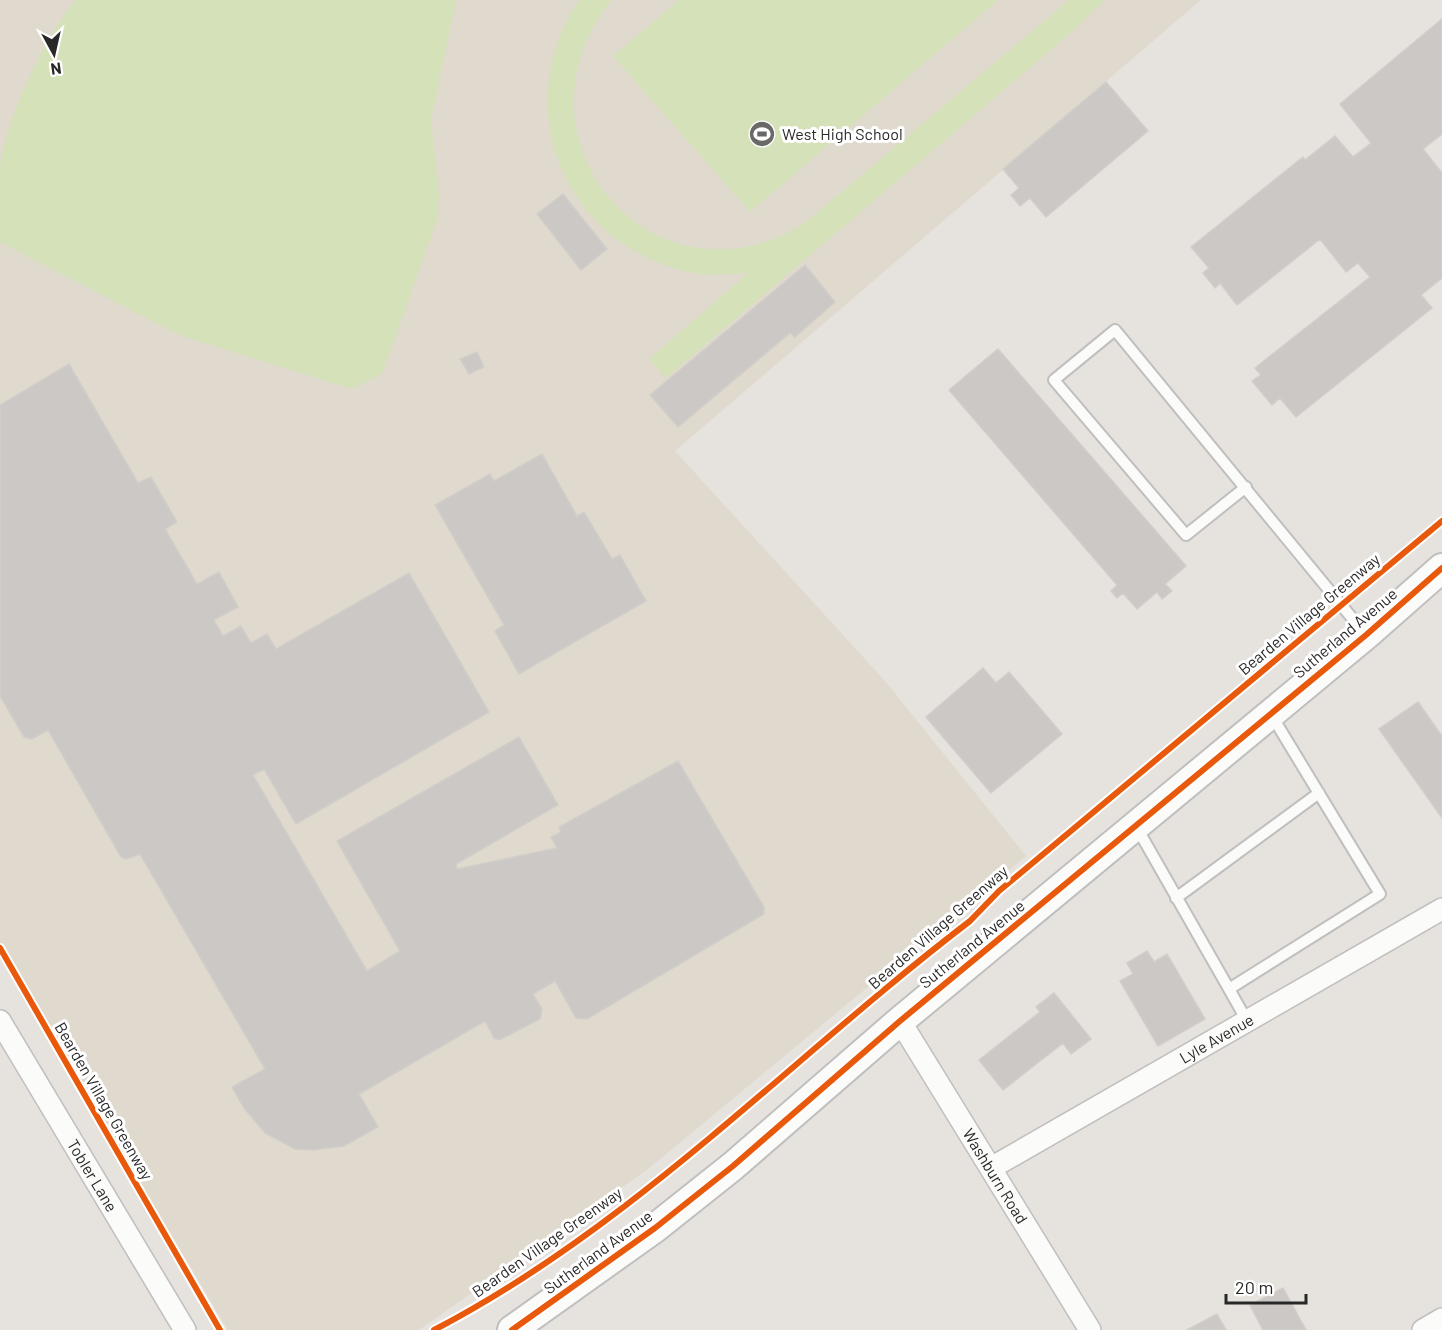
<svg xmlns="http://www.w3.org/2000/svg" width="1442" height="1330" viewBox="0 0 1442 1330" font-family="Barlow,sans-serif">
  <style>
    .education { fill: #e0d9cd }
    .pitch { fill: #d4e1b9 }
    .building { fill: #cbc8c5; stroke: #d1ceca; stroke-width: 1.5 }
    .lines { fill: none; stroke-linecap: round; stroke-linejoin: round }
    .lane-casing { stroke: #c0bfbf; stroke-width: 14 }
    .street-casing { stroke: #c0bfbf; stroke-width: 24 }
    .secondary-casing { stroke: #c0bfbf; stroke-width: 32 }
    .lane { stroke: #fbfbfa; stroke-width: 10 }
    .street { stroke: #fbfbfa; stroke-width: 21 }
    .secondary { stroke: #fbfbfa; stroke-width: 28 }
    .cycleway-casing { stroke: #fff; stroke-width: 10 }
    .cycleway { stroke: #e8590c; stroke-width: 6 }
    .labels { text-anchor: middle; stroke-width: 6; stroke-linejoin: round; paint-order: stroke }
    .poi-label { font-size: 16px; fill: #282828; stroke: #fff; text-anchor: start }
    .street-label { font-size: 16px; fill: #282828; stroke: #fff }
  </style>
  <rect width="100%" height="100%" fill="#e6e2de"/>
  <path class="education" d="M0 0H1201L675 451 885 681 1026 856 648 1169 419 1330H228L0 946Z"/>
  <path class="pitch" d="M76 0H456L431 120 439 194 437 220 382 374 352 389 179 335 0 242C0 218 0 193 0 169 3 125 46 33 76 0Z
    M579 0H611C501 141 656 317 805 223L1069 0H1105L1074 30 666 378 649 359 748 273C728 274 709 277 689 272 563 244 508 107 579 0Z
    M679 0H998L750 212 613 56Z"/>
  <path class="building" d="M1442 19V134L1423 149 1442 173V278L1421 295 1432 308 1296 417 1280 398 1272 405 1252 381 1261 375 1255 368 1370 277 1358 263 1346 272 1320 239 1237 305 1220 283 1215 288 1203 273 1209 268 1191 247 1303 157 1305 160 1335 136 1353 157 1371 143 1340 104Z
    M1106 82 1148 131 1046 217 1030 198 1020 206 1011 195 1019 188 1003 169Z
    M563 194 607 249 581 270 537 214Z
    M805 265 835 302 795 337 790 333 678 427 650 395Z
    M998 349 1186 566 1165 584 1172 591 1162 599 1157 592 1137 609 1123 593 1117 598 1111 591 1117 585 949 390Z
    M477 352 484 367 469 374 460 359Z
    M69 364 138 483 151 477 177 522 165 529 197 584 219 572 238 607 214 620 223 636 241 626 251 643 267 634 276 649 409 573 489 712 296 824 264 769 253 775 367 971 400 951 337 841 519 737 558 805 456 864 457 869 557 848 551 837 561 832 559 827 678 761 764 907V914L587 1019 576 1018 555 981 533 994 542 1009 540 1019 499 1040 494 1038 485 1021 359 1094 378 1127 344 1146 313 1150 295 1149 265 1133 244 1108 232 1087 265 1069 140 854 126 859 121 857 48 730 32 739 24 737 0 696V405Z
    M542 454 577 516 584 512 612 559 620 555 646 601 519 674 495 631 504 625 435 505 490 474 494 481Z
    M983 668 996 683 1009 672 1062 734 991 793 926 717Z
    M1418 702 1442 736V818L1379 729Z
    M1147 951 1154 962 1167 954 1205 1019 1158 1046 1120 981 1133 974 1127 963Z
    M1054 993 1091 1039 1071 1054 1063 1043 1003 1090 979 1060 1040 1012 1036 1007Z
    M1283 1288 1306 1330H1263L1250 1305Z
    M1217 1314 1226 1330H1187Z"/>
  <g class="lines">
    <g class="lane-casing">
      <path id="lane" d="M1246 487 1186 535 1054 380 1115 330 1366 635
        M1137 828 1229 989 1380 894 1272 716
        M1176 898 1319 793
        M1229 989 1247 1021"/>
    </g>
    <g class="street-casing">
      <g id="street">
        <path id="s1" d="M0 1021 185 1330"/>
        <path id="s2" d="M900 1021 1090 1330"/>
        <path id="s3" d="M991 1168 1442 909"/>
        <path d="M1423 1330 1442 1319"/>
      </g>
    </g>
    <g class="secondary-casing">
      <path id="secondary" d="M512 1330 655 1228 733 1166 900 1021 1366 635 1442 568"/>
    </g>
    <use href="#lane" class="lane"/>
    <use href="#street" class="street"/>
    <use href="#secondary" class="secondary"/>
    <g class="cycleway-casing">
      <path id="cycleway" d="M0 948 220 1330
        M434 1330C634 1226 792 1057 970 921L999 891 1442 521
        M512 1330 655 1228 733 1166 900 1021 1366 635 1442 568"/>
    </g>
    <use href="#cycleway" class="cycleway"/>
  </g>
  <defs>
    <g id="stadium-disc" transform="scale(1.35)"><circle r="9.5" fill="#6a6968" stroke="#fff"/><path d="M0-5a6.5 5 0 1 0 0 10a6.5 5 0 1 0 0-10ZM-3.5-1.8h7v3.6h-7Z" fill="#fff"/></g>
  </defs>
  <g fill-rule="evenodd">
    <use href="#stadium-disc" x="762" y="134"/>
  </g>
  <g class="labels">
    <g class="poi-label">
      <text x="782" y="140">West High School</text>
    </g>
    <g class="street-label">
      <text transform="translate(1309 614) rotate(-40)" y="6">Bearden Village Greenway</text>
      <text transform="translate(1345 633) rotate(-40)" y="6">Sutherland Avenue</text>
      <text transform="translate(938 927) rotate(-41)" y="6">Bearden Village Greenway</text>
      <text transform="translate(972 944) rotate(-39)" y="6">Sutherland Avenue</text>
      <text dy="6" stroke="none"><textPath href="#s3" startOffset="260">Lyle Avenue</textPath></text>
      <text transform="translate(104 1101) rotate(60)" y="6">Bearden Village Greenway</text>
      <text dy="6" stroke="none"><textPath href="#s1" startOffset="180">Tobler Lane</textPath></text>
      <text dy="6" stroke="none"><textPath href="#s2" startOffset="182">Washburn Road</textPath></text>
      <text transform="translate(547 1242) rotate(-35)" y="6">Bearden Village Greenway</text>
      <text transform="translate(598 1252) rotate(-36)" y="6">Sutherland Avenue</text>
    </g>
  </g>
  <g transform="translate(54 54) rotate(172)" stroke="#ffffff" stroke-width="4.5" paint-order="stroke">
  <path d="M0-4.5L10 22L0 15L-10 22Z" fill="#282828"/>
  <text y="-9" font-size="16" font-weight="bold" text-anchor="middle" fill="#282828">N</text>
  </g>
  <path d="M1226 1294v9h80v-9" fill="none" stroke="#282828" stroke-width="3"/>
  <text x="1235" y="1294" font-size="18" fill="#282828" stroke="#ffffff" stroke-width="4.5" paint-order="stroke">20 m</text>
</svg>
